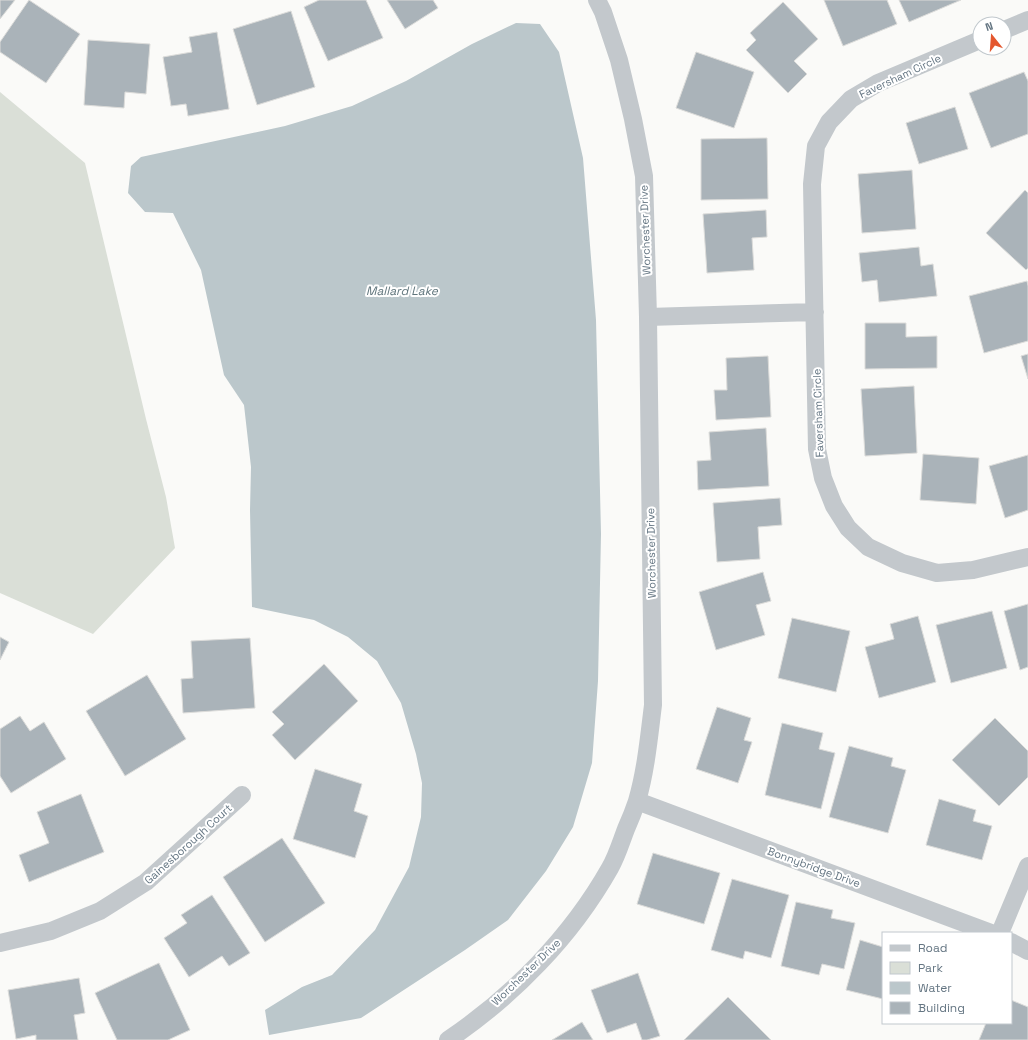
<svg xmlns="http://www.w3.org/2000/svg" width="1028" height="1040" viewBox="0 0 1028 1040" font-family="'Space Grotesk',sans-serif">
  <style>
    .green { fill: #dadfd7 }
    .water { fill: #bbc7cb }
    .building { fill: #aab3b9; stroke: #dcdcda }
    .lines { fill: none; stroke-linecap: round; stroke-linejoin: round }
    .street { stroke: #c3c8cc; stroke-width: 18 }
    .labels { text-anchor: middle; stroke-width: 4; stroke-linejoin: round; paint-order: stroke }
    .street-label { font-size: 11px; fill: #657683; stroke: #fff }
    .water-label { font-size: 12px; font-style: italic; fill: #60757c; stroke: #fff }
  </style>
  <rect width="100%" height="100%" fill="#fafaf8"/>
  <path class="green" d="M0 92 85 163 146 419 166 497 175 548 93 634 0 593Z"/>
  <path class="water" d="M516 23 540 24 559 52 583 158 596 320 601 534 598 681 592 763 573 827 546 871 508 920 465 950 361 1018 269 1035 265 1010 302 987 332 975 375 930 409 867 421 817 422 783 416 754 401 703 377 661 348 637 314 620 252 607 250 510 251 467 244 405 224 375 201 270 173 213 145 212 128 193 131 166 141 157 285 126 352 106 406 81 472 44Z"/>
  <path class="building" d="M0 0H15L0 19Z
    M29 0 80 34 46 83 0 52V42Z
    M319 0H366L383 38 328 61 304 7Z
    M387 0H433L438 8 405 29Z
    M824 0H887L897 24 843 46Z
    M899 0H961L909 22Z
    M783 2 818 39 794 61 807 74 788 93 746 50 756 40 750 33Z
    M291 11 315 87 257 105 233 29Z
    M217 32 229 109 188 116 186 104 171 106 163 57 192 52 189 37Z
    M88 40 150 44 146 94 125 92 124 108 84 105Z
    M696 52 754 72 734 128 676 108Z
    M1024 72 1028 81V134L991 148 969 93Z
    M955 107 968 149 919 164 906 123Z
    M767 138 768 199 701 200V139Z
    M912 170 916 229 862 233 858 174Z
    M1025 190 1028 193V268L1026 270 986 233Z
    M766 210 767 237 752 238 754 270 707 273 703 214Z
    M919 247 921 266 933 264 937 296 879 302 877 280 862 282 859 253Z
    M1027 281 1028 286V341L984 353 969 296Z
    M865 323H906V337L937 336V368L865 369Z
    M1028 354V379L1021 356Z
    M768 356 771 417 716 420 714 390H727L726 358Z
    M914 386 917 453 865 456 861 389Z
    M766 428 769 486 698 490 697 461 711 460 709 432Z
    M923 454 979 458 976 504 920 500Z
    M1028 455V510L1005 518 989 466Z
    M780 498 782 525 758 527 760 559 717 562 713 503Z
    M763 572 771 601 756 605 765 635 716 650 699 592Z
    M1028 604V667L1020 670 1004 611Z
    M992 611 1007 668 951 683 936 625Z
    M918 616 936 682 879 698 865 647 894 639 890 624Z
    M792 618 850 631 836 692 778 678Z
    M0 637 9 642 0 660Z
    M250 638 255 708 183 713 181 679 193 678 191 641Z
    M324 664 358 701 295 760 272 735 284 724 272 712Z
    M147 675 186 739 125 776 86 711Z
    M717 707 751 718 744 740 752 742 738 783 696 769Z
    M20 716 30 731 44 722 66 759 11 793 0 776V729Z
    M995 718 1028 751V777L999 806 952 760Z
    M782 723 823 733 819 749 835 753 821 809 765 795Z
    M849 746 893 758 891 766 906 770 888 833 829 817Z
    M315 769 362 784 354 811 368 816 355 858 293 839Z
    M81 794 104 852 29 882 19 855 49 843 37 812Z
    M939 799 976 810 973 821 992 826 982 860 926 845Z
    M282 838 325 903 265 942 223 877Z
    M653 853 720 873 704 924 637 904Z
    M732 879 789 895 771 958 745 951 743 959 711 950Z
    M212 895 250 953 229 966 222 956 189 977 164 938 187 923 181 915Z
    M796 902 833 910 831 918 855 923 844 969 822 964 819 975 781 966Z
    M860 940 883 947V999L846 990Z
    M159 963 190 1030 168 1040H117L95 993Z
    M638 973 660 1036 647 1040H642L636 1023 607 1033 591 990Z
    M79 978 85 1013 74 1015 78 1040H36V1035L16 1039 8 990Z
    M728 997 771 1040H684Z
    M1011 1000 1028 1007V1040H979L986 1023H1011Z
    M582 1022 593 1040H552Z"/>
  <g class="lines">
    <path class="street" d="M1004 30 1028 20
      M980 40 878 83 851 99 829 122 816 146 812 184 817 449 823 478 834 506 848 528 868 547 902 563 937 573 973 570 1028 557
      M648 317 815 312
      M637 801 991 933
      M1000 933 1028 866
      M1011 942 1028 951
      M0 943 51 931 100 911 146 882 242 795
      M448 1040C513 996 571 937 610 868 617 856 621 842 626 829 630 820 634 810 637 801 646 770 649 737 653 705L648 317 644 176 633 119 619 60 603 12 597 0"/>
  </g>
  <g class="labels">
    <g class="street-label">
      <text transform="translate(900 76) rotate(-25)" y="4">Faversham Circle</text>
      <text transform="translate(645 230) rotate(-92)" y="4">Worchester Drive</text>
      <text transform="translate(818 413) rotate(-92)" y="4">Faversham Circle</text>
      <text transform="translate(651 553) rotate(-91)" y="4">Worchester Drive</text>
      <text transform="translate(188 844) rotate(-42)" y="4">Gainesborough Court</text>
      <text transform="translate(814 867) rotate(20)" y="4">Bonnybridge Drive</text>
      <text transform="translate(526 972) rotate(-44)" y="4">Worchester Drive</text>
    </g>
    <g class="water-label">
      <text x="402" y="295">Mallard Lake</text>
    </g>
  </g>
  <rect x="882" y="932" width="130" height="92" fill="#ffffff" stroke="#c1c8cd"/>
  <rect x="890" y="945" width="20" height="6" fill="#c3c8cc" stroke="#c1c8cd"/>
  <text x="918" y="952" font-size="12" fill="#657683">Road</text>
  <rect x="890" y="962" width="20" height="12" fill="#dadfd7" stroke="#c1c8cd"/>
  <text x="918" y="972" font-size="12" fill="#657683">Park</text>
  <rect x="890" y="982" width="20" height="12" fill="#bbc7cb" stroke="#c1c8cd"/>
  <text x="918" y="992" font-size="12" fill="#657683">Water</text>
  <rect x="890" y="1002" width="20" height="12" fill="#aab3b9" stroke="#c1c8cd"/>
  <text x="918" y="1012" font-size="12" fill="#657683">Building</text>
  <g transform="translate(992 36) rotate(343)"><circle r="19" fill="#ffffff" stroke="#c1c8cd"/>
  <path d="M0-3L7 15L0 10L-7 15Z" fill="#e4572e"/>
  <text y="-6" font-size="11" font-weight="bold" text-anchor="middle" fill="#657683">N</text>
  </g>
</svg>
